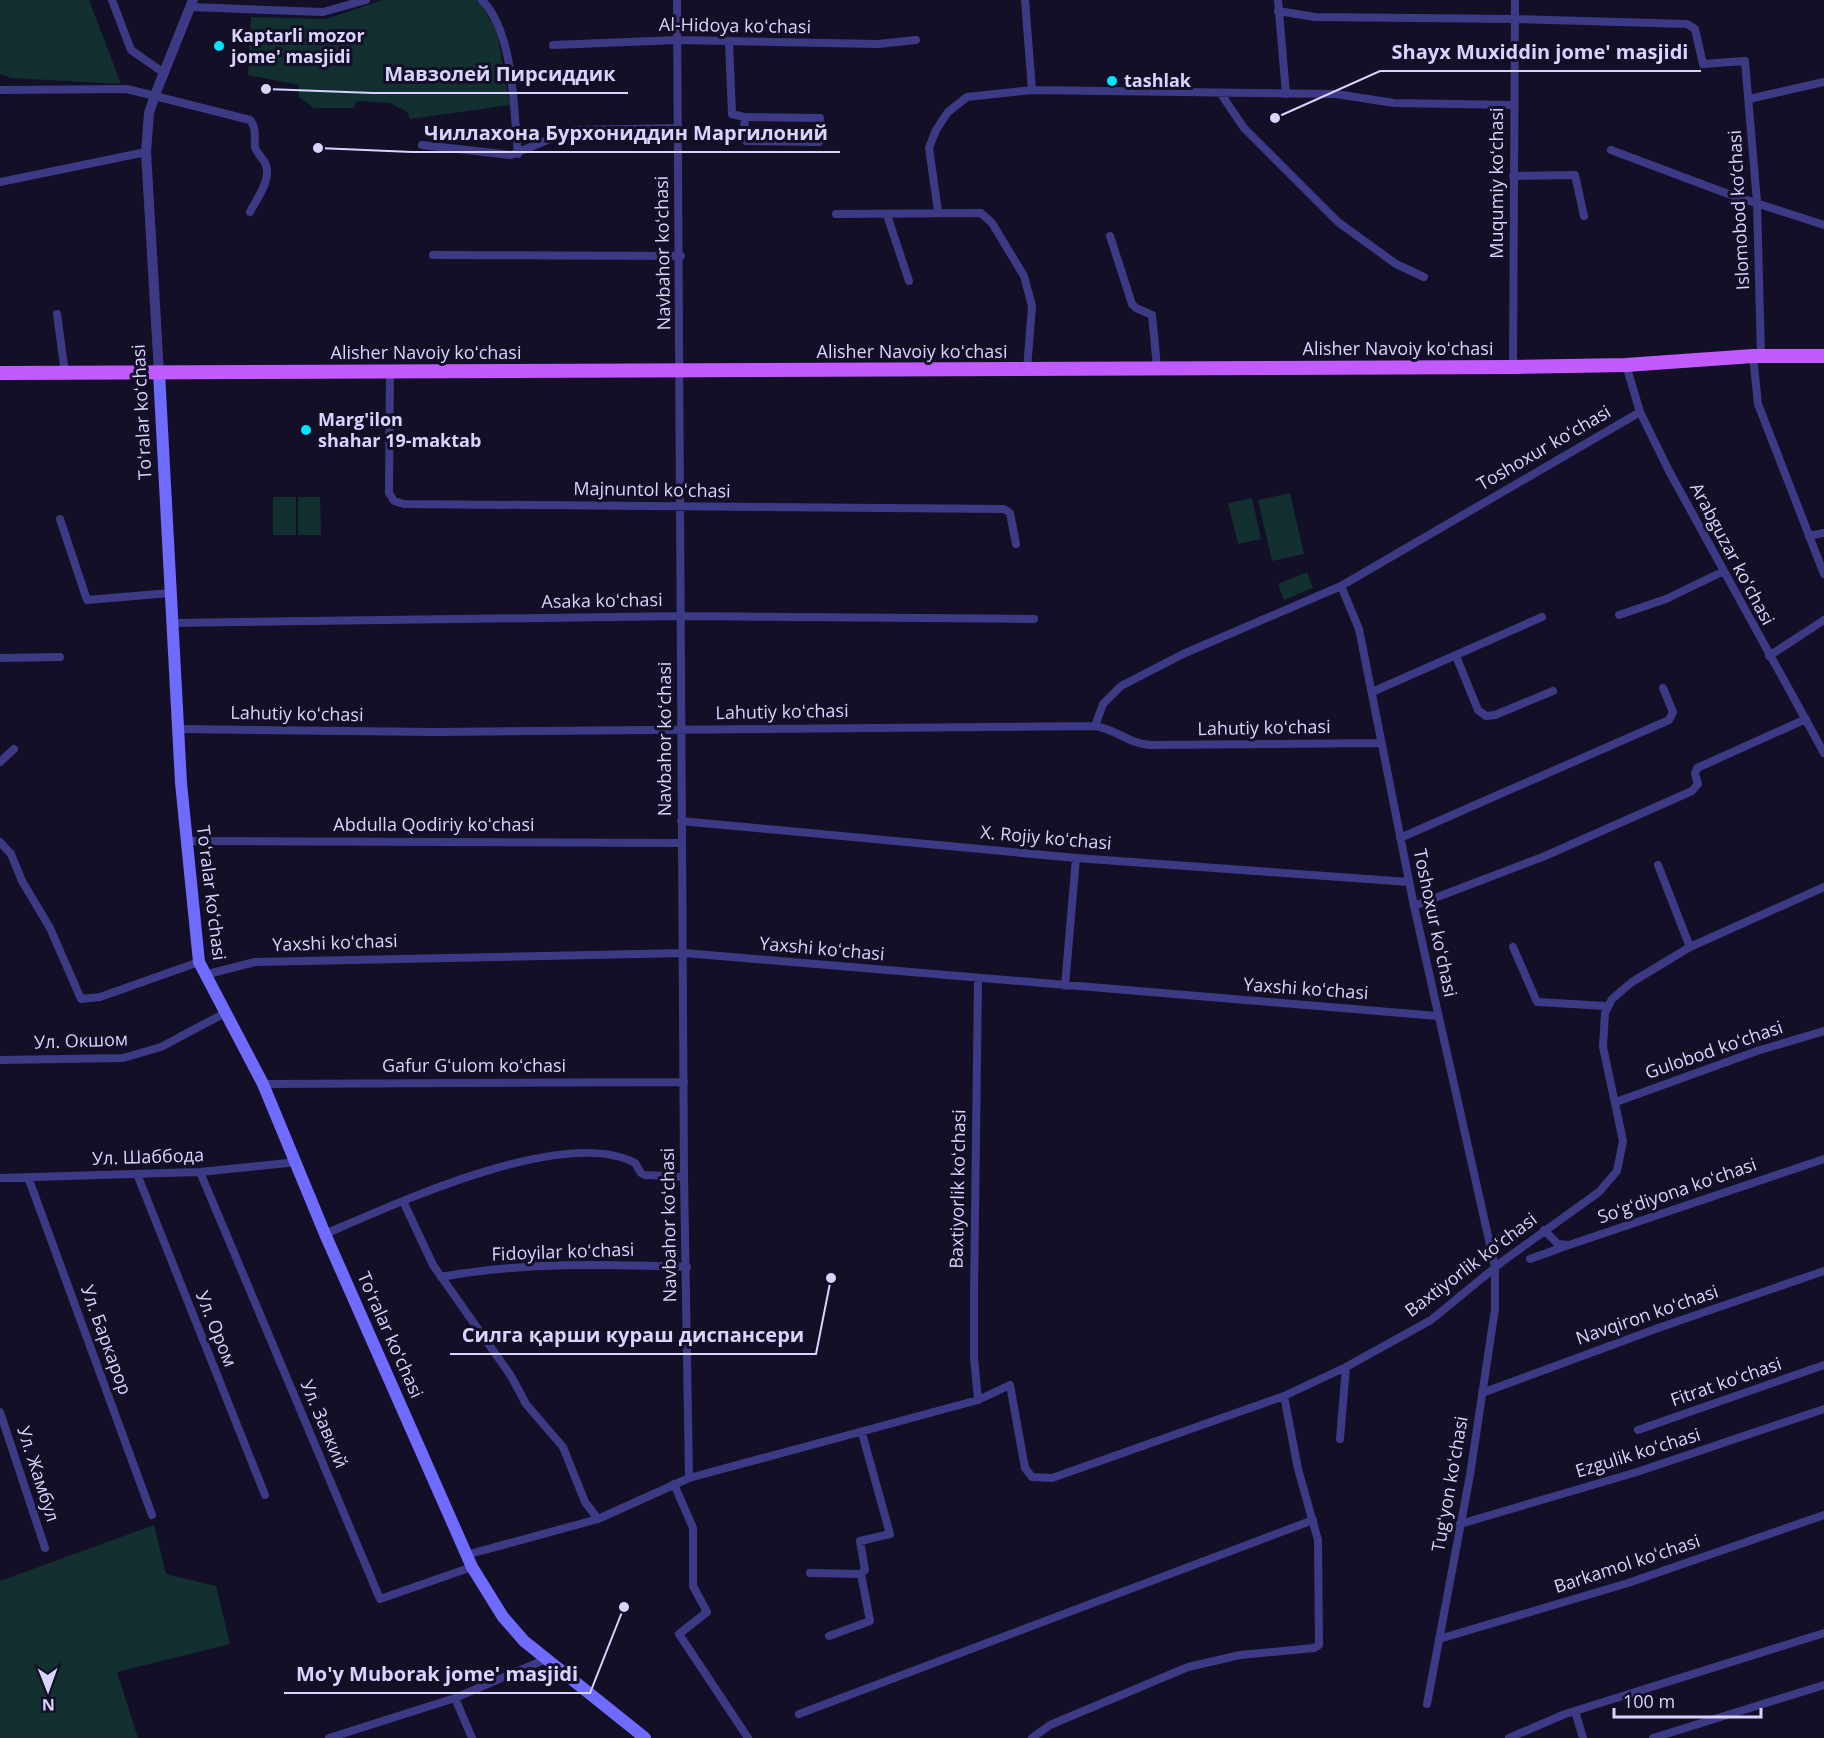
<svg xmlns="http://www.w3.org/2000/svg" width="1824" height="1738" viewBox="0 0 1824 1738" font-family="'Open Sans',sans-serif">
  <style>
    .green { fill: #12302f }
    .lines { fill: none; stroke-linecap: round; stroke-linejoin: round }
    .minor { stroke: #3d3a85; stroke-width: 8 }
    .tertiary { stroke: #3d3a85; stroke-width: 10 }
    .secondary { stroke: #6f6bff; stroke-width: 12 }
    .primary { stroke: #c25bff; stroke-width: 14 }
    .poi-dot { fill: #00e5ff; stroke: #130f26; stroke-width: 2 }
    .labels { text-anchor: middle; stroke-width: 6; stroke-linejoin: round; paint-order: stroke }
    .street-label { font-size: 18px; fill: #d9d4ff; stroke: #130f26 }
    .poi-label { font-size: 18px; font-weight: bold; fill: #d9d4ff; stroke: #130f26; text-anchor: start }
    .leader { fill: none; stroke: #d9d4ff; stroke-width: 2 }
    .callout-dot { fill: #d9d4ff; stroke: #130f26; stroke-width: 2 }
    .callout-label { font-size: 20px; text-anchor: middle; font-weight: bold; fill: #d9d4ff; stroke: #130f26; stroke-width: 6; stroke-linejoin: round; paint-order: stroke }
  </style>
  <rect width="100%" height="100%" fill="#130f26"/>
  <path class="green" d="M0 0H89L121 84 11 78 0 74Z
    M383 0H479L497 32 510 105 410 119 407 112 390 103 357 101 353 108H314L299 97V85L248 75 251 17 326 19Z
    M1290 493 1304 554 1272 561 1258 500Z
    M273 497H296V535H273Z
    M298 497H320L321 535H298Z
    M1252 498 1261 539 1238 544 1228 503Z
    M1307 572 1313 588 1284 600 1278 584Z
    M154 1525 166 1574 216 1586 230 1644 117 1672 138 1738H0V1581Z"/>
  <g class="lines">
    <path class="minor" d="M112 0 131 50 164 73
      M482 0C515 35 513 108 518 154
      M677 0 684 1177 689 1478
      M1025 0 1032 90
      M1278 0 1286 94
      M191 7 323 12 366 0
      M1278 11 1315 17 1514 19 1687 24 1695 29 1703 64 1745 61 1757 202 1761 356
      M729 42 732 114 744 117 820 118 819 142 746 141 744 117
      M553 45 677 40 878 44 916 40
      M0 90 127 89 250 120C257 128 254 137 255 147 257 154 262 157 265 163 273 178 256 200 250 212
      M1221 94 1244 128 1338 222 1396 264 1424 277
      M1749 99 1824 82
      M422 145 511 155 572 130 678 128
      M1611 150 1731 195 1824 225
      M1513 176 1575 175 1584 216
      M0 182 146 152
      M938 211 929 148 936 130 948 112 967 97 1032 90 1336 94 1394 103 1513 105
      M836 214 981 213 992 223 1024 276 1032 306 1027 369
      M887 215 909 281
      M1110 236 1132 304 1136 308 1152 315 1157 367
      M433 255 681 256
      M57 314 65 373
      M1753 356 1758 404 1824 574
      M1626 365 1640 412 1669 471 1824 753
      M1513 367 1515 0
      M390 371 389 493 394 501 404 504 1004 509 1010 513 1016 544
      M60 519 87 600 170 593
      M1809 536 1824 533
      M1341 586 1359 629 1414 906 1495 1267V1309L1470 1475 1427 1704
      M1619 615 1666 599 1722 572
      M172 623 682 616 1034 619
      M1456 656 1478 710 1486 716 1495 715 1553 691
      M1769 656 1824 620
      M0 658 60 657
      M1372 692 1542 617
      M1095 726 1103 704 1121 686 1183 654 1341 586 1640 412
      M179 729 436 732 1095 726C1116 729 1129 744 1151 745L1381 743
      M0 762 14 749
      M681 821 1076 858 1409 882
      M1400 838 1669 720 1673 712 1663 688
      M186 841 682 843
      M0 842 11 854 22 881 50 928 81 999 100 997 199 962
      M1658 865 1690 947
      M1414 906 1545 856 1692 791 1698 784 1695 774 1697 768 1806 719
      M1513 947 1537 1002 1607 1006
      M204 975 255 962 684 953 1437 1016
      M978 979 974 1295V1357L978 1400
      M1065 986 1076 858
      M0 1060 123 1058 161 1047 225 1013
      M263 1084 684 1082
      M1616 1102 1757 1051 1824 1031
      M200 1172 380 1599 472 1567
      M137 1174 265 1495
      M28 1177 152 1515
      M0 1178 200 1172 297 1162
      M403 1201 433 1265 511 1376 526 1404 563 1447 585 1502 598 1519
      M1544 1230 1558 1244 1569 1245 1824 1159
      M325 1234C395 1204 565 1125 635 1163L641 1173 645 1175 684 1177
      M1530 1259 1566 1246
      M441 1277C522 1262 605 1264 687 1267
      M1482 1393 1661 1327 1824 1271
      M0 1412 45 1548
      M1638 1430 1824 1365
      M1340 1439 1346 1367
      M674 1484 693 1528V1586L707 1612 679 1634 748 1738
      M1460 1524 1637 1472 1824 1409
      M466 1555 598 1519 689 1478 978 1400 1010 1385 1025 1468 1032 1477 1052 1478 1284 1396 1346 1367 1431 1320 1503 1261 1599 1192 1617 1171 1623 1141 1603 1047 1605 1013 1612 999 1632 982 1690 947 1824 887
      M810 1573 861 1574
      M829 1636 870 1621 861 1574 865 1570 860 1541 890 1534 862 1433
      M1439 1639 1628 1583 1824 1515
      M1575 1711 1583 1738
      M799 1714 1313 1520
      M329 1738 455 1698
      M472 1738 455 1698 544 1660
      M1032 1738 1050 1725 1188 1667 1240 1655 1314 1648 1319 1645 1318 1540 1298 1469 1284 1396
      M1509 1738 1565 1714 1824 1633
      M1653 1738 1824 1685"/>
    <path class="tertiary" d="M159 373 146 152 149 113 155 95 193 0"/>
    <path class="secondary" d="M159 373 181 783 199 962 263 1084 325 1234 472 1567 503 1617 524 1641 645 1738"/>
    <path class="primary" d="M0 373 1513 367 1626 365 1753 356H1824"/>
  </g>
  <g class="poi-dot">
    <circle cx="219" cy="46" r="6"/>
    <circle cx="1112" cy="81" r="6"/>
    <circle cx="306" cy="430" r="6"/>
  </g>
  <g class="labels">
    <g class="street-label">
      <text transform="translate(735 26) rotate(1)" y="6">Al-Hidoya koʻchasi</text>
      <text transform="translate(1497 183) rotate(-90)" y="6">Muqumiy koʻchasi</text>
      <text transform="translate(1739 210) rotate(-93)" y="6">Islomobod ko‘chasi</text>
      <text transform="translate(663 253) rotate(-91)" y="6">Navbahor koʻchasi</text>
      <text x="1398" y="355">Alisher Navoiy koʻchasi</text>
      <text x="912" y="358">Alisher Navoiy koʻchasi</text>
      <text x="426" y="359">Alisher Navoiy koʻchasi</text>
      <text transform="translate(142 412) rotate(-93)" y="6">Toʻralar koʻchasi</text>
      <text transform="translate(1544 448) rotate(-30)" y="6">Toshoxur koʻchasi</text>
      <text transform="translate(652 490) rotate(1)" y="6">Majnuntol koʻchasi</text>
      <text transform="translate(1732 554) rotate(62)" y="6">Arabguzar koʻchasi</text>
      <text transform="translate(602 601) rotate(-1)" y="6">Asaka koʻchasi</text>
      <text transform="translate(782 712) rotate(-1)" y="6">Lahutiy koʻchasi</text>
      <text transform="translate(297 714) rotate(1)" y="6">Lahutiy koʻchasi</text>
      <text transform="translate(1264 728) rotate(-1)" y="6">Lahutiy koʻchasi</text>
      <text transform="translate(665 739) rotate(-90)" y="6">Navbahor koʻchasi</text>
      <text x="434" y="831">Abdulla Qodiriy koʻchasi</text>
      <text transform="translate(1046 838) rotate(5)" y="6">X. Rojiy koʻchasi</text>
      <text transform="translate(211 893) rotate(83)" y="6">Toʻralar koʻchasi</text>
      <text transform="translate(1435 923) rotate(78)" y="6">Toshoxur koʻchasi</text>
      <text transform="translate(335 943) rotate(-2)" y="6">Yaxshi koʻchasi</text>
      <text transform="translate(822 949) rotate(5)" y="6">Yaxshi koʻchasi</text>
      <text transform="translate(1306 989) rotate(4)" y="6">Yaxshi koʻchasi</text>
      <text transform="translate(81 1041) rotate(-2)" y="6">Ул. Окшом</text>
      <text transform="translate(1714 1050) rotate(-19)" y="6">Gulobod koʻchasi</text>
      <text x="474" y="1072">Gafur Gʻulom koʻchasi</text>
      <text transform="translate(148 1157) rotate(-2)" y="6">Ул. Шаббода</text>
      <text transform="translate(958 1189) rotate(-89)" y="6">Baxtiyorlik koʻchasi</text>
      <text transform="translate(1677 1191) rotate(-19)" y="6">Soʻgʻdiyona koʻchasi</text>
      <text transform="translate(669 1225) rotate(-91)" y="6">Navbahor koʻchasi</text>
      <text transform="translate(563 1252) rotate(-2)" y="6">Fidoyilar koʻchasi</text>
      <text transform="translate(1471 1265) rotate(-37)" y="6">Baxtiyorlik koʻchasi</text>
      <text transform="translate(1647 1315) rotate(-19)" y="6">Navqiron koʻchasi</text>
      <text transform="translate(216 1329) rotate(68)" y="6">Ул. Ором</text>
      <text transform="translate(390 1335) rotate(66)" y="6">Toʻralar koʻchasi</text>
      <text transform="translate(106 1340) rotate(70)" y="6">Ул. Баркарор</text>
      <text transform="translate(1726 1382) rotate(-19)" y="6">Fitrat koʻchasi</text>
      <text transform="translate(324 1424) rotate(67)" y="6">Ул. Завкий</text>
      <text transform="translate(1638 1453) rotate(-17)" y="6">Ezgulik koʻchasi</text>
      <text transform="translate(38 1474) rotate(72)" y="6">Ул. Жамбул</text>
      <text transform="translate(1450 1484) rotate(-80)" y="6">Tugʻyon koʻchasi</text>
      <text transform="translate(1627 1564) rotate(-18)" y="6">Barkamol koʻchasi</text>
    </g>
    <g class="poi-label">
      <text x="231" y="42">Kaptarli mozor<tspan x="231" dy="21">jome' masjidi</tspan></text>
      <text x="1124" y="87">tashlak</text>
      <text x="318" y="426">Marg'ilon<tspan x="318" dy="21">shahar 19-maktab</tspan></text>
    </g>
  </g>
  <path class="leader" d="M1275 118L1380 71H1701M266 89L373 93H628M318 148L412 152H840M831 1278L816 1354H450M624 1607L590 1693H284"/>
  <g class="callout-dot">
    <circle cx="1275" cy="118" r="6"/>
    <circle cx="266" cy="89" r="6"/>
    <circle cx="318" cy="148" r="6"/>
    <circle cx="831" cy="1278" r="6"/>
    <circle cx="624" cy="1607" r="6"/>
  </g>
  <g class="callout-label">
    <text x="1540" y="59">Shayx Muxiddin jome' masjidi</text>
    <text x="500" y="81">Мавзолей Пирсиддик</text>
    <text x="626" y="140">Чиллахона Бурхониддин Маргилоний</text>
    <text x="633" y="1342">Силга қарши кураш диспансери</text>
    <text x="437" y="1681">Mo'y Muborak jome' masjidi</text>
  </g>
  <g transform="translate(48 1690) rotate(179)" stroke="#130f26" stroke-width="4.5" paint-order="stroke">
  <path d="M0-4.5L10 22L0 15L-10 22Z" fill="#d9d4ff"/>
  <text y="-9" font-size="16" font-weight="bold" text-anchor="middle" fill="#d9d4ff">N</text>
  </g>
  <path d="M1614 1708v9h147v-9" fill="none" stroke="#d9d4ff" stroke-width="3"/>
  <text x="1623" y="1708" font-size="18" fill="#d9d4ff" stroke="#130f26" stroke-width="4.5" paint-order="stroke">100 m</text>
</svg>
